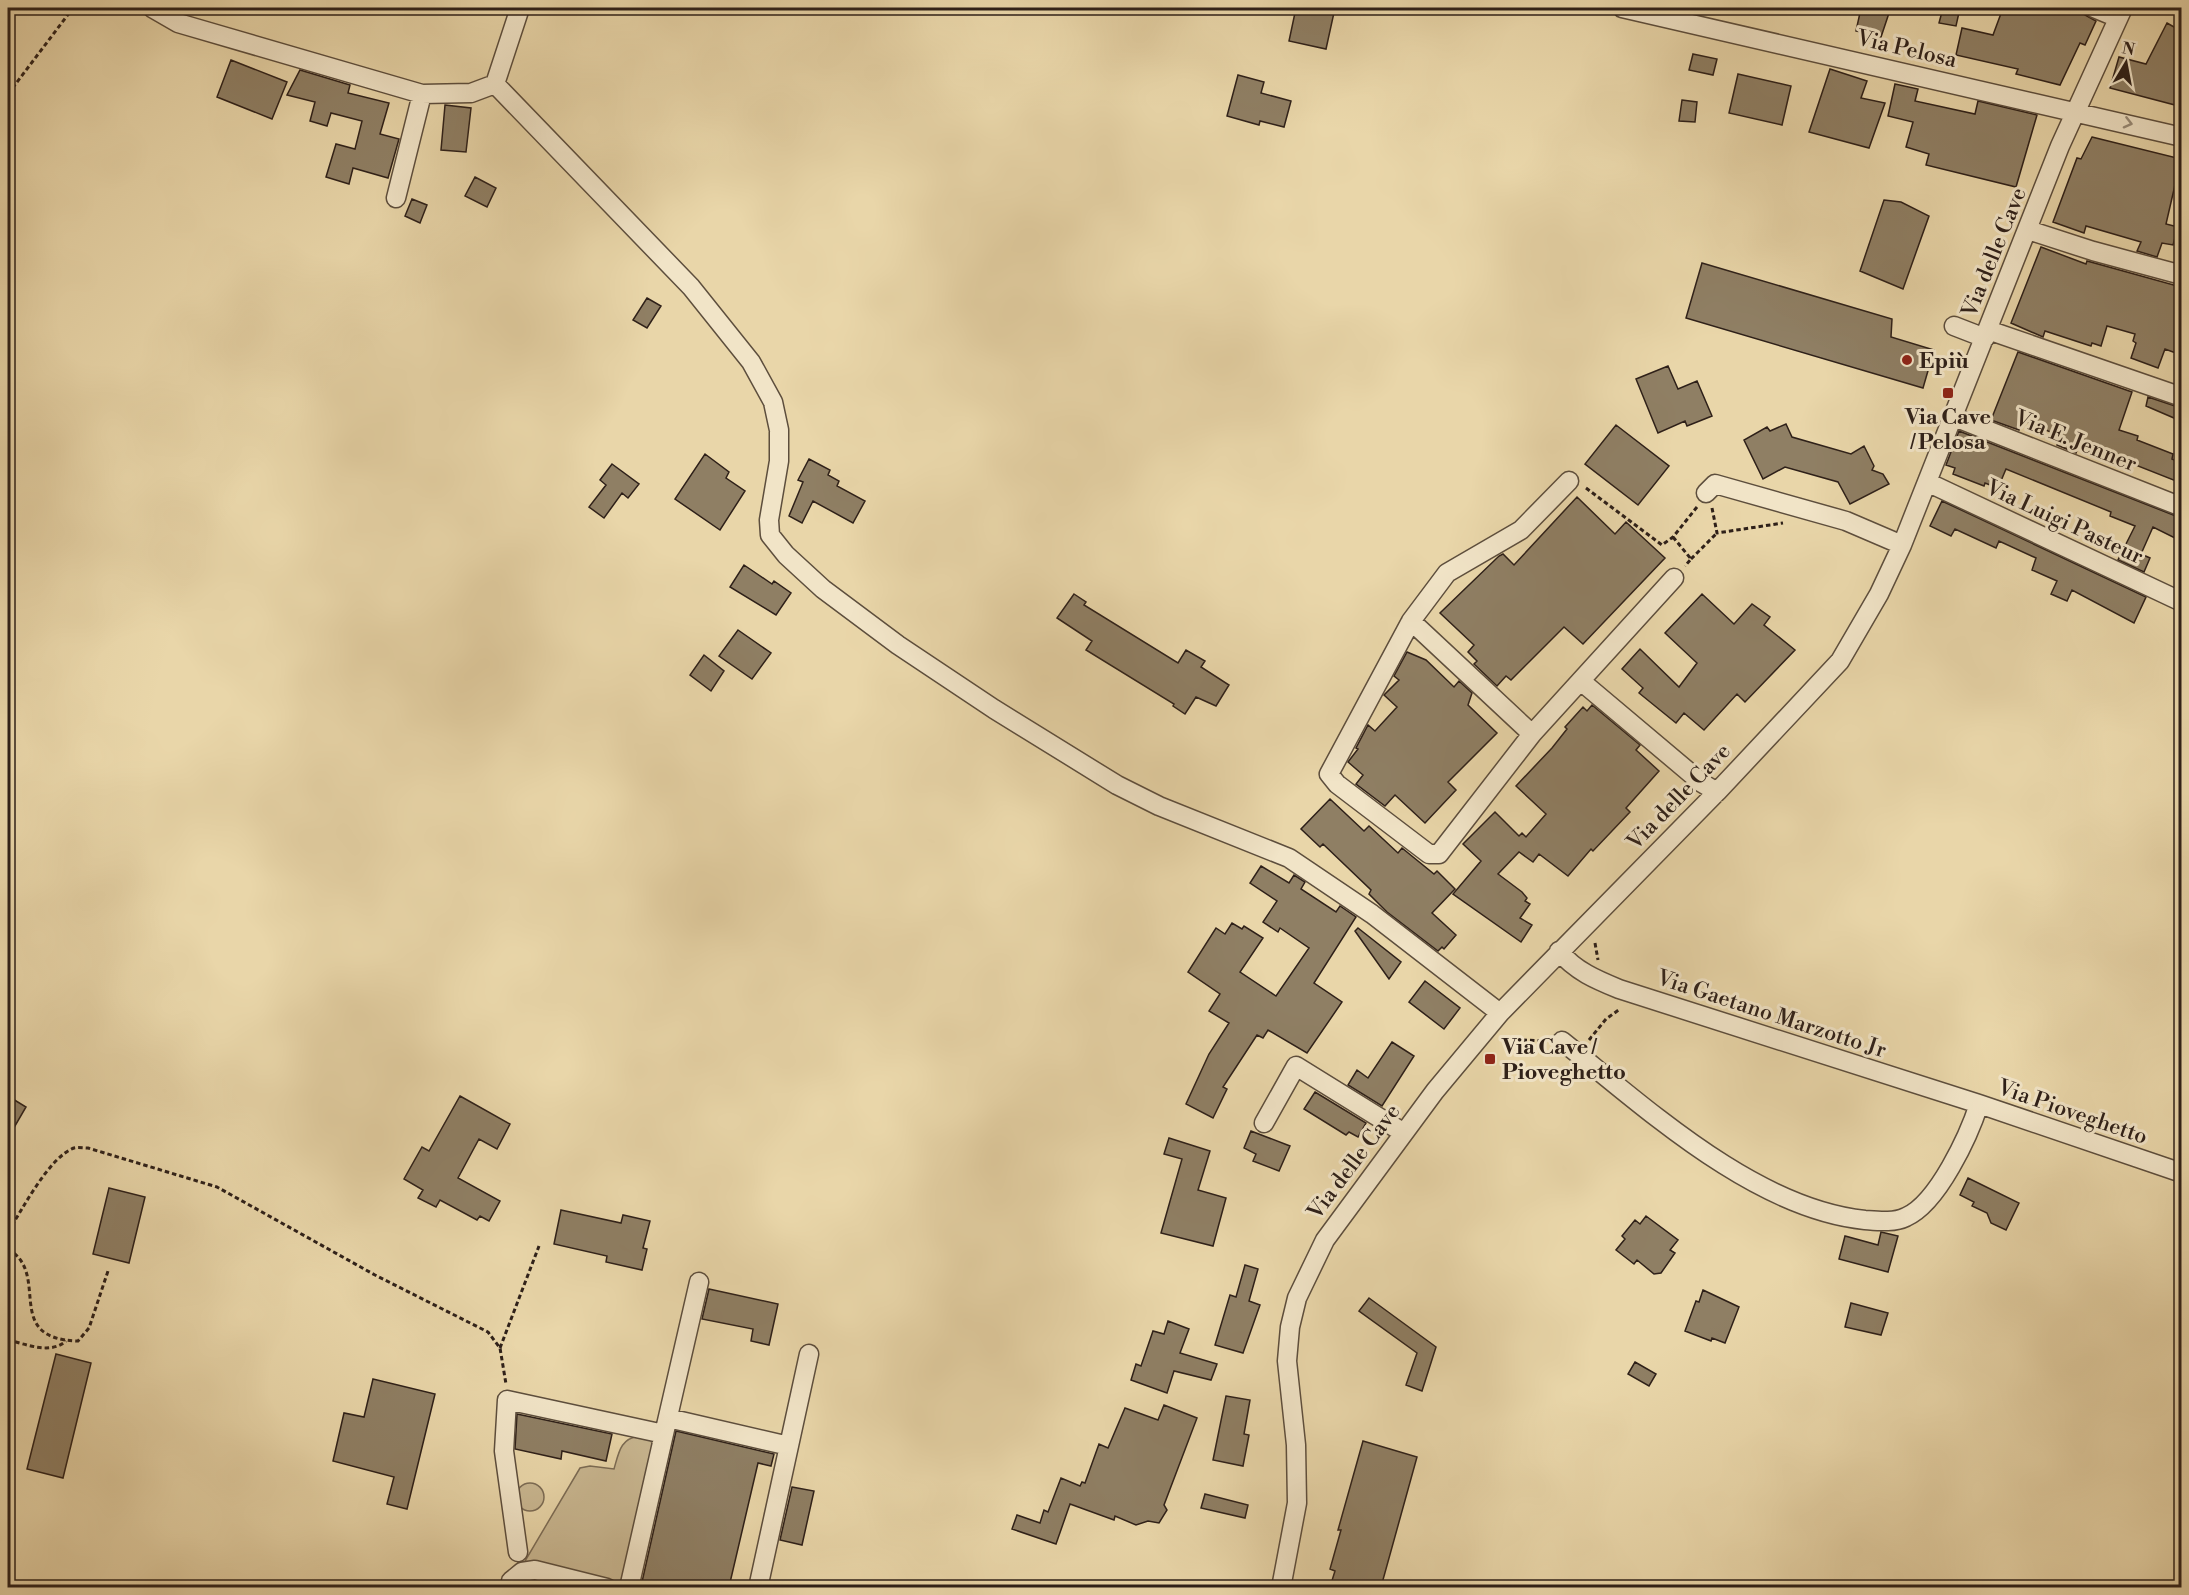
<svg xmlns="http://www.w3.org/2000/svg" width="2189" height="1595" viewBox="0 0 2189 1595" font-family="'Libre Bodoni',serif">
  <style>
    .green { fill: #c9b791; stroke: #7c6c55; stroke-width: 1.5 }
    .building { fill: #8f7f64; stroke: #2e2019; stroke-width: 1.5 }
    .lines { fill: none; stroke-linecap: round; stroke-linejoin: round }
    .minor-casing { stroke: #5d4e3d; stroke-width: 21 }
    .path { stroke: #2e2019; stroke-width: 3; stroke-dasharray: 4.5 3; stroke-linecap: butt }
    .minor { stroke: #f1e4c7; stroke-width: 18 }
    .oneway { stroke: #998c79 }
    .poi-dot { fill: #8f2418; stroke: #f1e4c7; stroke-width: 2 }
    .labels { text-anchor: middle; stroke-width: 6; stroke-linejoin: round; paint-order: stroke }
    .street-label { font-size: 22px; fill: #2e2019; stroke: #f1e4c7 }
    .poi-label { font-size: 22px; font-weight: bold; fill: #2e2019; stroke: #f1e4c7; text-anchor: start }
  </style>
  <rect width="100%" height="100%" fill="#e9d6a9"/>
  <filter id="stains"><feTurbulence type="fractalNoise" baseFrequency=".00333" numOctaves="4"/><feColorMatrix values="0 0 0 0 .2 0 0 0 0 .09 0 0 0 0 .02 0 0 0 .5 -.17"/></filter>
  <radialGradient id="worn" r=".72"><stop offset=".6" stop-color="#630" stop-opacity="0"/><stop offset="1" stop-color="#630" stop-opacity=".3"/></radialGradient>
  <path class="green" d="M639 1436 651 1440 653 1448 625 1578 615 1583H604L525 1561 580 1468 590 1466 614 1469C619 1452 620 1439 639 1436Z
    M516 1497a14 14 0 1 1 28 0a14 14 0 1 1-28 0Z"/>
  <path class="building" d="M1296 8H1335L1326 49 1289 41Z
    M1861 8 1889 13 1881 37 1856 31Z
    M1943 8H1960L1956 26 1939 23Z
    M2003 8H2083L2085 15 2096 21 2085 45 2080 43 2060 85 2016 74 2018 69 1956 55 1962 28 1993 35Z
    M2167 23 2181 31V53L2176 83 2180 84 2175 105 2110 88 2119 57 2146 64Z
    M1693 54 1717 59 1713 75 1689 70Z
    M231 60 287 82 272 119 217 97Z
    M1830 69 1867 81 1861 98 1885 103 1869 148 1809 132Z
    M300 70 350 85 348 93 389 103 380 134 399 139 388 178 353 168 349 184 326 177 336 144 355 149 362 121 331 113 327 126 310 121 315 102 287 95Z
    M1738 74 1791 86 1782 125 1729 113Z
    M1238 75 1264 82 1261 93 1291 101 1284 127 1260 121 1259 125 1227 116Z
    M1895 84 1918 89 1915 101 1975 114 1978 101 2037 115 2016 187 1926 165 1929 154 1906 147 1913 122 1888 116Z
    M1682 100 1697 102 1695 122 1679 121Z
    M445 105 471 108 466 152 441 150Z
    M2092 137 2181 159 2166 224 2178 227 2173 245 2162 243 2157 257 2137 251 2141 242 2086 226 2084 233 2053 222 2077 158 2081 159Z
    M475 177 496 188 487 207 465 196Z
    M412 199 427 205 420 223 405 216Z
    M1884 200 1901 202 1929 216 1903 289 1860 271Z
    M2041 247 2086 264 2087 261 2181 287V355L2165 349 2158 368 2131 358 2136 343 2133 341 2135 334 2107 326 2101 346 2092 343 2091 346 2045 331 2043 337 2011 323Z
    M1702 263 1892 319 1891 337 1934 350 1923 388 1686 318Z
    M647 298 661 306 647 328 633 320Z
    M2018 352 2132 392 2119 430 2138 436 2137 440 2173 454 2172 459 2181 463V483L2080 443 2076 453 2057 445 2060 436 2022 420 2019 430 1991 420Z
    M1668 366 1678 389 1697 381 1712 416 1687 426 1685 421 1658 433 1636 379Z
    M2148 397 2181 408V421L2146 406Z
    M1786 424 1792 437 1851 454 1864 446 1874 466 1872 470 1883 474 1889 484 1850 504 1838 482 1785 467 1763 479 1744 440 1767 427 1770 431Z
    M1616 425 1669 466 1638 505 1585 464Z
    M1959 431 2181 518V541L2153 527 2141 554 2150 558 2144 572 2118 560 2135 526 2110 516 2111 512 2006 469 1998 488 1985 483 1984 486 1953 474 1955 468 1946 465Z
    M705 454 729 472 726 478 745 491 720 530 675 499Z
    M809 459 830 470 828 475 839 481 837 486 865 501 853 523 813 501 802 523 789 516 803 482 798 480Z
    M612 464 639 484 628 498 622 493 604 518 589 507 606 485 600 480Z
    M1577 497 1615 534 1626 522 1665 558 1583 644 1564 627 1511 680 1506 676 1497 686 1474 664 1477 661 1468 652 1474 645 1440 613 1499 556 1503 554 1514 565Z
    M1942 501 2146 597 2134 623 2072 590 2067 601 2051 594 2057 581 2032 570 2036 558 1999 541 1996 548 1955 529 1951 536 1930 526Z
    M744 565 772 584 774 581 791 593 776 615 730 587Z
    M1074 594 1086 602 1084 605 1178 663 1186 650 1205 661 1201 667 1229 685 1216 706 1196 697 1185 714 1173 706 1174 704 1086 650 1092 641 1057 618Z
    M1702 594 1734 624 1752 604 1770 617 1764 625 1795 650 1745 702 1737 694 1704 730 1684 713 1676 723 1639 693 1643 688 1622 669 1640 649 1679 687 1697 663 1665 633Z
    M738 630 771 653 752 679 719 656Z
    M1407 652 1426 660 1454 687 1459 681 1472 693 1468 705 1497 733 1448 782 1456 790 1425 823 1395 795 1385 806 1356 784 1363 775 1348 762 1358 749 1356 748 1368 725 1375 731 1397 707 1384 695 1399 680 1394 676Z
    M704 655 724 671 711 691 690 675Z
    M1592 705 1640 745 1636 750 1659 771 1626 808 1630 812 1593 851 1591 849 1568 876 1539 854 1533 862 1519 852 1498 874 1522 892 1527 898 1525 901 1530 904 1520 918 1532 925 1521 942 1453 894 1481 861 1463 844 1495 812 1519 836 1522 833 1526 837 1546 814 1516 786 1552 748 1567 729 1565 727 1583 707 1587 711Z
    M1330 799 1364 831 1369 826 1398 853 1402 848 1434 874 1437 871 1455 889 1432 913 1456 935 1444 949 1442 947 1438 951 1387 912 1369 894 1371 890 1323 844 1320 847 1301 829Z
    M1261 866 1289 883 1294 875 1305 882 1301 889 1336 912 1340 906 1356 917 1314 983 1342 1002 1307 1053 1268 1030 1263 1038 1257 1035 1223 1087 1227 1089 1213 1118 1186 1104 1209 1054 1229 1023 1209 1011 1220 994 1188 972 1216 928 1225 934 1232 923 1242 929 1244 926 1263 938 1240 972 1276 996 1309 948 1280 928 1278 932 1263 922 1277 901 1250 883Z
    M1358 928 1401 962 1389 979 1355 931Z
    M1425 981 1460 1008 1444 1029 1409 1002Z
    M1392 1042 1414 1056 1382 1106 1348 1085 1357 1070 1368 1078Z
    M1315 1092 1366 1123 1358 1137 1349 1132 1346 1135 1304 1109Z
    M8 1096 26 1107 8 1138Z
    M460 1096 510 1124 497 1149 479 1139 458 1178 500 1201 489 1221 480 1216 477 1220 440 1200 436 1207 418 1198 423 1190 404 1179 422 1147 429 1151Z
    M1251 1131 1290 1146 1279 1171 1253 1161 1256 1154 1244 1148Z
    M1169 1138 1210 1151 1198 1190 1226 1198 1213 1246 1161 1233 1182 1159 1164 1154Z
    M1968 1178 2019 1203 2006 1230 1991 1223 1987 1213 1972 1206 1974 1202 1960 1195Z
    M109 1188 145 1197 129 1263 93 1254Z
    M561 1210 621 1223 623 1215 650 1221 643 1248 647 1249 642 1270 606 1262 607 1256 554 1244Z
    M1646 1216 1678 1240 1670 1250 1675 1253 1661 1273 1654 1274 1637 1260 1634 1264 1616 1250 1625 1239 1622 1236 1635 1220 1640 1224Z
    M1881 1232 1898 1236 1888 1272 1839 1259 1845 1236 1878 1245Z
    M1245 1265 1258 1269 1249 1301 1260 1305 1243 1353 1215 1345 1230 1295 1236 1297Z
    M709 1289 778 1304 769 1345 751 1341 753 1329 702 1319Z
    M1703 1290 1739 1307 1725 1343 1712 1338 1711 1341 1685 1331 1696 1301 1699 1302Z
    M1369 1298 1436 1347 1422 1391 1406 1385 1417 1353 1359 1311Z
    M1851 1303 1888 1313 1881 1335 1845 1327Z
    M1168 1321 1189 1329 1180 1353 1217 1364 1211 1380 1174 1371 1167 1393 1131 1380 1136 1364 1141 1366 1153 1331 1164 1334Z
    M56 1354 91 1363 63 1478 27 1469Z
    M1635 1362 1656 1374 1649 1386 1628 1374Z
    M373 1379 435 1394 407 1509 387 1504 394 1477 333 1461 344 1413 364 1417Z
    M1226 1396 1250 1400 1244 1434 1249 1435 1243 1466 1213 1460Z
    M1164 1405 1197 1418 1164 1505 1167 1510 1159 1523 1148 1521 1136 1525 1115 1516 1114 1520 1070 1504 1056 1544 1012 1529 1017 1515 1040 1523 1044 1510 1048 1512 1061 1478 1080 1486 1082 1482 1085 1483 1099 1444 1108 1448 1125 1408 1158 1420Z
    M517 1414 612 1434 606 1461 562 1451 561 1459 515 1449Z
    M676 1431 774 1454 771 1466 758 1463 729 1587H668L642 1582Z
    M1363 1441 1417 1457 1381 1587H1330L1335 1571 1330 1569 1341 1530H1338Z
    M792 1487 814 1491 802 1545 780 1540Z
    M1205 1494 1248 1505 1245 1518 1201 1508Z"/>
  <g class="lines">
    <g class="minor-casing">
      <path id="minor" d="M152 8 178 23 422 94 471 93 495 84 520 8
        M1622 8 2182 137
        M2094 8 2118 18
        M495 84 691 287 751 362 773 402 779 430V461L769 520 770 535 786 555 823 589 898 645 994 709 1117 785 1159 806 1289 858 1372 914 1500 1013
        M396 198 422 94
        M2028 230 2093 251 2182 275
        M1954 326 1985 338
        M1988 330 2182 397
        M1954 417 2182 507
        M1569 481 1521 530 1447 573 1411 621 1329 774 1337 784 1429 854H1439L1532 734 1674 578
        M1929 483 2182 602
        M1706 493 1715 484 1846 521 1902 545
        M1411 621 1532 734
        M1582 682 1702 783 1717 792
        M1559 951C1575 971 1597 980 1619 989L1979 1104 2182 1173
        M1562 1041C1646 1108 1755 1209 1865 1220 1878 1221 1894 1223 1906 1217 1938 1203 1969 1135 1979 1104
        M1264 1123 1296 1066 1404 1133
        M668 1418 789 1446
        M664 1434 699 1282
        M518 1552 504 1451 507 1400 664 1434 629 1588
        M511 1581 522 1572 535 1570 607 1588
        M758 1588 809 1354
        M1281 1588 1297 1503 1296 1445 1287 1361 1290 1327 1297 1298 1325 1240 1435 1091 1500 1013 1717 792 1840 661 1879 594 1902 545 2060 146 2123 8"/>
    </g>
    <path class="path" d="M8 94 73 8
      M1586 488 1662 545 1673 537 1697 507
      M1712 508 1717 533 1783 523
      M1673 537 1691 559 1685 566
      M1691 559 1717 533
      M1595 943 1598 960
      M1500 1039 1544 1041
      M1589 1040 1606 1019 1620 1009
      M8 1232C22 1210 49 1157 74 1148 78 1147 83 1148 88 1148L217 1187 375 1275 488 1332 500 1348 506 1384
      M8 1249C52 1274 1 1339 78 1341L89 1328 108 1271
      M8 1340C26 1344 50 1355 66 1341
      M500 1348 539 1246"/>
    <use href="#minor" class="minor"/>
  </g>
  <defs><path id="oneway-chevron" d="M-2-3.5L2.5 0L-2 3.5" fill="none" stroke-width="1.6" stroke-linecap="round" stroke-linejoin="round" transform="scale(1.5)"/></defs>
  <use class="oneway" href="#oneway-chevron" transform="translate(2128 123) rotate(14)"/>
  <g class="poi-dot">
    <circle cx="1907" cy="360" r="6"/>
    <rect x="1942" y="387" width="12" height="12" rx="3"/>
    <rect x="1484" y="1053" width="12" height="12" rx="3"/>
  </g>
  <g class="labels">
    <g class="street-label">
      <text transform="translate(1907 48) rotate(13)" y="8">Via Pelosa</text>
      <text transform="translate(1993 252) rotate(-68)" y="8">Via delle Cave</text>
      <text transform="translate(2076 440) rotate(22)" y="8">Via E. Jenner</text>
      <text transform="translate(2065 521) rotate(25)" y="8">Via Luigi Pasteur</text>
      <text transform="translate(1678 796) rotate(-46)" y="8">Via delle Cave</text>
      <text transform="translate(1772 1013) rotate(18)" y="8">Via Gaetano Marzotto Jr</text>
      <text transform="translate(2073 1111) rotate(19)" y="8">Via Pioveghetto</text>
      <text transform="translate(1353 1161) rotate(-53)" y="8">Via delle Cave</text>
    </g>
    <g class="poi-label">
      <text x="1919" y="368">Epiù</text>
      <text x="1948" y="424" text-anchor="middle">Via Cave<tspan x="1948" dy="25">/ Pelosa</tspan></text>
      <text x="1502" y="1054">Via Cave /<tspan x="1502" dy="25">Pioveghetto</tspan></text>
    </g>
  </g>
  <rect width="2189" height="1595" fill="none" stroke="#e9d6a9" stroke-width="30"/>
  <rect x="9" y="9" width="2171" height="1577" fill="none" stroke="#2e2019" stroke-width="3"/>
  <rect x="15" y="15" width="2159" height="1565" fill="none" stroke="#2e2019" stroke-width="1.5"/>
  <g transform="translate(2126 63) rotate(10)" stroke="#f1e4c7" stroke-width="4.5" paint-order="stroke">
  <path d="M0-4.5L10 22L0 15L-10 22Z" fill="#2e2019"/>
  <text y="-9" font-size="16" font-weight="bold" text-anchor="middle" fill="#2e2019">N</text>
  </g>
  <rect width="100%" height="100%" filter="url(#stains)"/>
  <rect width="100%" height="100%" fill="url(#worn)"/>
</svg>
